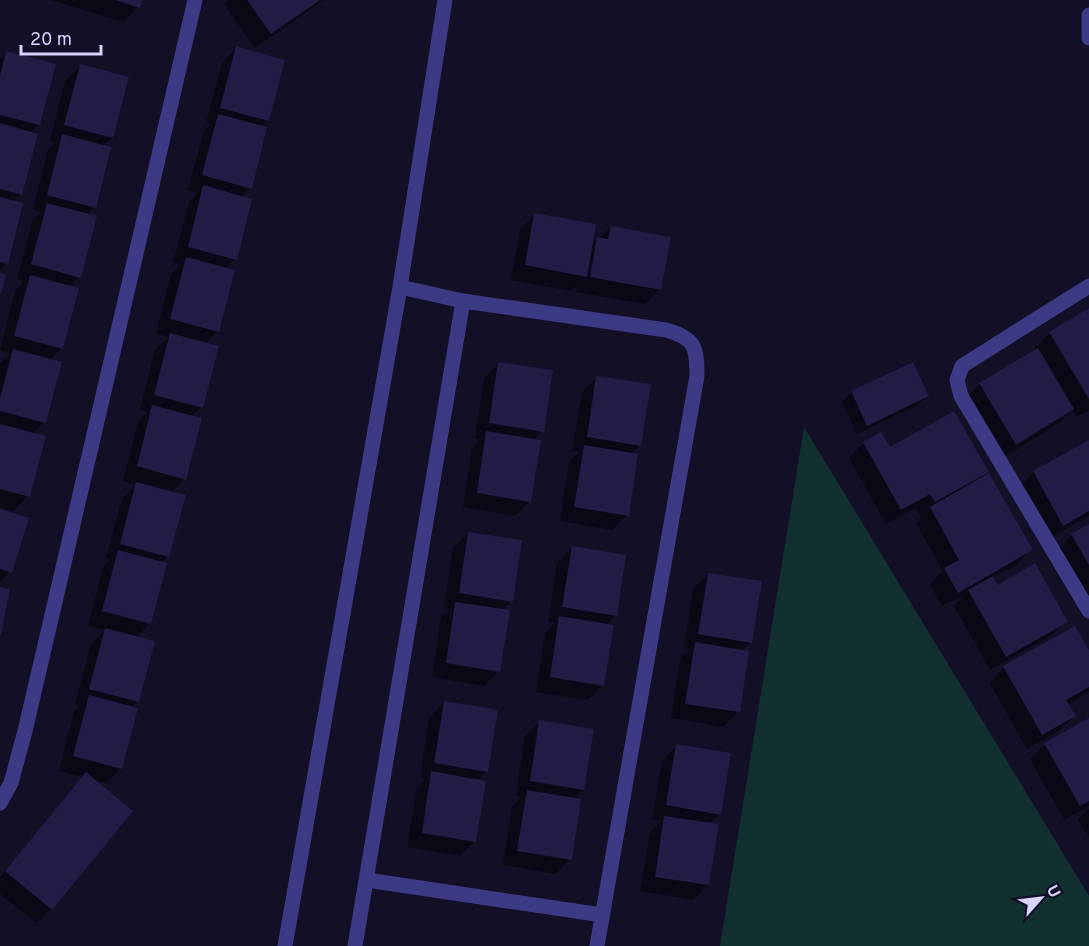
<svg xmlns="http://www.w3.org/2000/svg" width="1089" height="946" viewBox="0 0 1089 946" font-family="Overpass,sans-serif">
  <style>
    .green { fill: #12302f }
    .shadow { fill: #0007 }
    .building { fill: #241b47 }
    .lines { fill: none; stroke-linecap: round; stroke-linejoin: round }
    .minor { stroke: #3d3a85; stroke-width: 15 }
  </style>
  <rect width="100%" height="100%" fill="#130f26"/>
  <path class="green" d="M804 427 1089 896V946H720Z"/>
  <path class="shadow" d="M51 0H141L138 7 123 22Z
    M229 0H324L255 48 224 4Z
    M236 48 268 120 261 127 250 188 241 197 235 259 225 269 218 331 205 344 202 407 191 417 184 479 171 493 168 556 161 563 150 623 136 637 153 642 137 702 131 708 121 768 106 783 92 780 51 909 36 923 0 894V877L83 777 59 771 74 712 81 705 75 704 91 644 105 630 88 626 103 567 110 560 106 558 122 499 136 485 123 481 138 422 148 412 140 410 155 350 168 337 156 333 171 274 181 264 173 262 189 202 198 193 188 190 204 131 211 124 206 123 222 63Z
    M7 53 39 124 30 133 21 194 13 202 21 204 6 264 0 270V59Z
    M80 66 112 138 103 146 94 207 87 215 79 277 69 287 62 348 50 360 44 422 33 434 28 496 13 511 0 507V364L10 354 0 350 15 291 25 281 17 279 33 219 41 212 33 209 48 150 56 142 50 140 65 81Z
    M535 214 591 245 611 227 660 289 645 304 576 292 577 285 571 291 511 280 520 229Z
    M1089 310V410L1076 417 1072 410 1058 424 1001 459 965 399 980 384 1036 350 1035 348 1050 333Z
    M499 363 542 431 533 440 530 501 515 516 463 507 472 448 482 439 475 438 484 378Z
    M597 377 640 445 630 455 627 515 612 530 560 521 569 462 579 452 572 451 582 392Z
    M852 392 928 395 918 405 857 434 842 402Z
    M1089 442V516L1048 539 1019 487 1034 472Z
    M864 443 987 472 979 480 1031 550 1016 565 992 578 997 587 1066 621 1051 636 990 670 954 606 965 595 942 606 930 584 943 571 916 523 921 518 915 508 886 524 849 458Z
    M0 511 10 572 0 582Z
    M1089 526V595L1085 598 1057 550 1072 535Z
    M468 533 511 601 502 611 499 671 484 686 432 677 441 618 450 609 444 608 453 548Z
    M572 548 615 616 606 625 603 685 588 700 536 692 545 633 555 623 548 622 557 563Z
    M708 574 751 642 741 652 748 653 738 712 723 727 671 718 680 659 690 649 684 648 693 589Z
    M1089 653V692L1067 705 1074 716 1059 731 1027 749 989 682 1004 668Z
    M444 703 487 771 477 781 475 841 460 856 407 847 417 788 426 779 420 778 429 718Z
    M1089 719V806L1064 820 1030 759 1045 744Z
    M540 721 583 789 573 799 570 859 555 874 503 865 512 806 522 797 516 796 525 736Z
    M677 746 720 814 709 824 708 885 693 900 640 891 650 832 661 821 652 820 662 761Z
    M1089 808V838L1078 819Z"/>
  <path class="building" d="M115 0H142L140 8Z
    M247 0H320L271 34Z
    M236 46 285 60 269 121 220 108Z
    M6 51 56 64 40 125 0 115V76Z
    M80 64 129 77 113 138 64 125Z
    M218 114 267 127 252 189 202 175Z
    M0 123 38 134 22 195 0 189Z
    M62 134 111 147 96 208 47 195Z
    M203 185 252 199 237 260 188 247Z
    M0 197 23 203 8 264 0 262Z
    M47 203 97 216 81 278 31 264Z
    M534 213 596 224 587 277 525 265Z
    M611 226 671 237 661 290 590 277 597 237 608 239Z
    M186 257 235 270 219 332 170 319Z
    M0 273 6 275 1 294H0Z
    M30 275 79 288 63 349 14 336Z
    M1089 308V399L1049 332Z
    M170 333 219 346 203 408 154 395Z
    M1038 348 1074 409 1016 445 979 383Z
    M13 349 62 362 46 423 0 411V398Z
    M498 362 553 370 544 432 489 423Z
    M913 362 929 396 867 426 851 391Z
    M596 376 651 384 641 446 587 437Z
    M152 405 202 418 186 480 137 466Z
    M954 411 989 472 935 502 930 494 901 510 863 442 881 432 890 447Z
    M0 424 46 436 30 497 0 489Z
    M486 431 541 440 531 502 477 493Z
    M1089 440V511L1063 526 1033 471Z
    M584 445 638 454 629 516 574 507Z
    M989 473 1033 550 958 593 944 568 959 560 930 507Z
    M136 482 186 495 169 557 120 544Z
    M0 509 29 518 12 573 0 569Z
    M1089 524V565L1071 534Z
    M468 532 522 540 513 602 459 593Z
    M572 546 626 555 617 616 562 607Z
    M118 550 167 563 151 624 102 611Z
    M1035 563 1068 622 1006 657 968 590 993 576 998 585Z
    M708 573 762 581 752 643 698 634Z
    M0 587 10 589 1 635H0Z
    M455 602 510 610 500 672 446 663Z
    M559 616 614 625 604 686 550 677Z
    M1075 626 1089 650V687L1066 700 1076 716 1042 735 1003 666Z
    M105 628 155 641 139 702 89 689Z
    M695 642 749 651 740 712 685 704Z
    M89 695 138 708 122 769 73 756Z
    M444 701 498 710 488 772 434 763Z
    M1089 718V801L1080 806 1044 743Z
    M539 720 594 729 584 790 530 781Z
    M676 744 731 753 721 815 666 805Z
    M431 771 486 781 476 842 422 833Z
    M86 772 133 811 52 910 5 871Z
    M527 790 581 799 572 860 517 851Z
    M664 816 719 824 709 885 655 877Z"/>
  <g class="lines">
    <path class="minor" d="M1089 15V38
      M1089 286 962 366 957 380 961 396 1089 611
      M400 287 463 301 666 330C695 338 697 347 697 376L597 946
      M0 803 11 783 25 731 195 0
      M367 880 602 915
      M285 946 400 287 445 0
      M355 946 463 301"/>
  </g>
  <g transform="translate(1041 898) rotate(62)" stroke="#130f26" stroke-width="4.5" paint-order="stroke">
  <path d="M0-4.5L10 22L0 15L-10 22Z" fill="#d9d4ff"/>
  <text y="-9" font-size="16" font-weight="bold" text-anchor="middle" fill="#d9d4ff">U</text>
  </g>
  <path d="M21 45v9h80v-9" fill="none" stroke="#d9d4ff" stroke-width="3"/>
  <text x="30" y="45" font-size="18" fill="#d9d4ff" stroke="#130f26" stroke-width="4.5" paint-order="stroke">20 m</text>
</svg>
